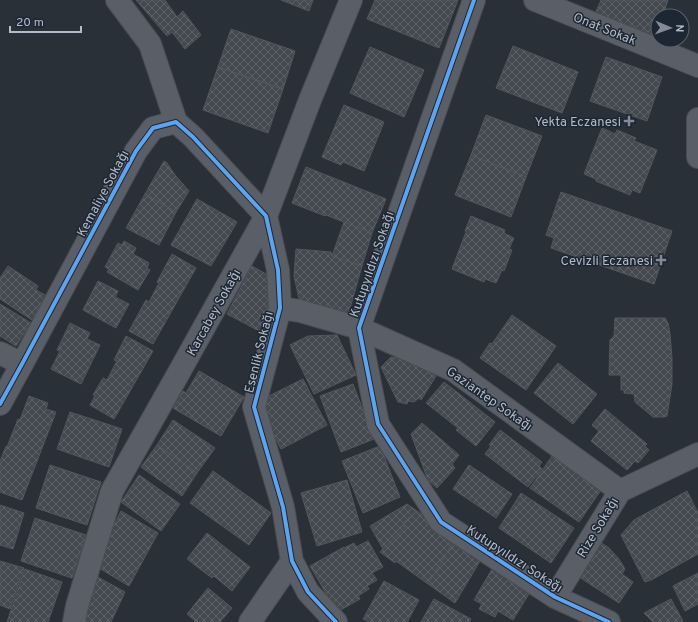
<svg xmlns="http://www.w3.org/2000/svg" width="698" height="622" viewBox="0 0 698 622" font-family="Overpass,sans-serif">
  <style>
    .building { fill: url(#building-cross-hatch); stroke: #52575f }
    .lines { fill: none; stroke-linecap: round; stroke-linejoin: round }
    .minor-casing { stroke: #484c53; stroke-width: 24 }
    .minor { stroke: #5a5e66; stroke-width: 22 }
    .cycleway-casing { stroke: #1d2633; stroke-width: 6 }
    .cycleway { stroke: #60a3ed; stroke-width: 4 }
    .poi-dot { fill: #848b96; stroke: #1d2633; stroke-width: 1.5 }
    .labels { text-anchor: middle; stroke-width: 3; stroke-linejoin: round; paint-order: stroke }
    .street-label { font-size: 13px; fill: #b4bcc9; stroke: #1d2633 }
    .poi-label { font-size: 13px; fill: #b4bcc9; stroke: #1d2633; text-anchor: end }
  </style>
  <defs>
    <pattern id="building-cross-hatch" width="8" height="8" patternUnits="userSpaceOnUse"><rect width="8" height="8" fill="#444950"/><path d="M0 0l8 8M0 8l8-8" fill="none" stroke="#5d6168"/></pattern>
  </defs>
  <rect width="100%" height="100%" fill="#2a3038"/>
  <path class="building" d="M136 0H165L177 17 183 11 201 35 185 49 172 32 167 36Z
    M281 0H313L309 11Z
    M375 0H458L439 48 367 19Z
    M601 0H668L663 15 664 16H658V36L595 14Z
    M231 29 295 51 283 89 218 67Z
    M513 46 578 72 562 113 496 88Z
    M370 47 424 70 404 117 350 93Z
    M606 57 662 77 647 121 590 101Z
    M218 67 283 89 268 133 203 110Z
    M344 105 384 122 364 171 343 162 341 165 322 157Z
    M486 115 542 136 526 177 471 155Z
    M602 128 615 134 617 130 636 138 634 141 657 150 640 193 632 190 630 195 596 181V179L584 174Z
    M471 155 526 177 511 217 455 195Z
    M164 161 167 163 175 175 189 191 176 212 145 194Z
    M306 167 386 199 372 233 326 215 325 216 292 203Z
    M561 192 672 231 654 284 551 248 554 238 546 235Z
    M145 194 176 212 159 245 126 228Z
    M197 199 237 222 211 266 171 245Z
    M471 216 505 230 504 233 514 238 509 249 512 250 504 271 502 270 496 283 485 279 484 282 452 269 466 232 465 231Z
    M344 222 372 233 362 266 332 256Z
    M124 241 136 248 133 254 149 263 147 268 150 270 138 290 107 272 109 269 105 267 118 243 122 245Z
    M296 249 331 252 332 256 362 266 348 315 300 303 294 276Z
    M172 254 196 268 153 344 129 331 146 300 149 302 159 283 157 282Z
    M8 266 38 286 36 290 47 296 32 320 0 299V278Z
    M252 266 271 277 274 305 263 333 227 314Z
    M98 281 118 291 115 297 129 304 116 328 83 310Z
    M0 304 31 323 16 346 0 336Z
    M512 315 556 346 526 390 480 358 490 343 492 344Z
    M615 318H665L668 323 670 334 672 358V384L667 416 664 417H653L635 402 634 394 624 393V390H621V375H609L610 340 614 336Z
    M70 323 90 333 87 339 100 345 81 384 51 369 60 351 57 350Z
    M337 335 356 375 314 394 290 345 308 336Z
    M126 336 153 351 114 419 90 405 95 396 93 395 103 378 107 380 117 361 114 360Z
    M391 357 428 363 433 371 436 376 421 400 419 398 414 402 408 401 407 404 398 402 381 367Z
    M558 363 597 394 573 424 534 393Z
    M199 371 244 397 221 436 173 408 183 391 186 393Z
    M303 379 327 425 281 449 260 408 261 400Z
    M444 382 495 422 476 446 456 430 458 428 426 403Z
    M353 384 374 439 341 452 320 396Z
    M29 396 48 403 46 409 56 412 22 500 0 492V461L6 446 7 447 18 419 20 420Z
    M605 409 647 444 645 446 649 450 638 463 635 461 627 470 591 441 599 431 592 425Z
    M70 412 122 429 109 467 57 449Z
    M173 420 215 448 197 473 157 445Z
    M422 423 459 455 452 464 455 468 437 488 428 480 411 434Z
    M500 430 542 462 539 466 542 469 528 487 485 454 491 446 489 445Z
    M157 445 197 473 182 496 141 467Z
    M380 446 400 497 363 513 342 461Z
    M552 456 601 490 579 522 530 488Z
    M50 465 101 482 87 525 36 508Z
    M469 465 512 494 496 518 453 489Z
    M213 471 271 513 249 545 190 503Z
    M139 475 180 504 161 531 121 502Z
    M347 480 362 532 317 546 301 493Z
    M687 491 698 513V554L651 580 645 582 621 535 634 520Z
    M521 493 574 528 551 563 499 528Z
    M407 504 417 511 403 523 405 528 383 549 370 526Z
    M0 505 24 513 13 549 0 545Z
    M121 511 158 533 129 586 94 565Z
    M417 511 456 538 428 584 396 561 395 563 380 552 405 528 403 523Z
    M35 518 86 535 72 578 21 561Z
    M207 533 250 567 232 591 214 576 212 578 187 559Z
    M456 538 483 556 455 603 428 584Z
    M594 538 609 548 619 559 625 569 622 574 633 582 619 603 573 573Z
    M368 541 383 567 372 573 377 580 367 586 369 589 358 596 360 599 337 612 310 566 344 547V548L354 543 356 547Z
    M0 561 24 568 10 609 0 605Z
    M25 569 62 582 48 622H7Z
    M492 569 530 592 513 620 498 611 495 617 479 609 482 604 474 600Z
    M698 573V604L685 611 673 586Z
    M94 575 125 592 111 622H80Z
    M384 581 419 600 407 622H369L363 619Z
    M208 588 232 608 220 622H194L195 621 187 614Z
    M434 599 471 619 469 622H421Z
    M671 599 683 621 680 622H653L644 613Z"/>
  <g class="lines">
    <g class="minor-casing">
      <path id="minor" d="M117 0 150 44 176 122
        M474 0 359 328 378 424 441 522 555 597 609 622
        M535 0 698 66
        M698 119V157
        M280 308 300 311 359 328 453 370 620 491
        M0 353 22 364
        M0 404 22 364 136 151 153 128 176 122 193 137 266 216 278 270 280 308 254 407 283 507 292 561 308 592 336 622
        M555 597 620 491 698 454
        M74 622 77 606 112 491 177 376 266 216 310 100 351 0
        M250 622 292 561"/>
    </g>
    <use href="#minor" class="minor"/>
    <g class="cycleway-casing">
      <path id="cycleway" d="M474 0 359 328 378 424 441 522 555 597 609 622
        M0 404 22 364 136 151 153 128 176 122 193 137 266 216 278 270 280 308 254 407 283 507 292 561 308 592 336 622"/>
    </g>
    <use href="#cycleway" class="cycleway"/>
  </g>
  <g class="poi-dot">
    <path d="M627 115h4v4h4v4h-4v4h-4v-4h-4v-4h4z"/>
    <path d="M659 254h4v4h4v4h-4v4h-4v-4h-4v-4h4z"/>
  </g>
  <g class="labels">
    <g class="street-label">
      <text transform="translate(605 28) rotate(22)" y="5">Onat Sokak</text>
      <text transform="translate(102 193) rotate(-62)" y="5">Kemaliye Sokağı</text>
      <text transform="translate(371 264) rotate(-71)" y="5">Kutupyıldızı Sokağı</text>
      <text transform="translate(213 312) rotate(-61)" y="5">Karcabey Sokağı</text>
      <text transform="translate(258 352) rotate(-76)" y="5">Esenlik Sokağı</text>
      <text transform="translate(490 398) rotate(35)" y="5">Gaziantep Sokağı</text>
      <text transform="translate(597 527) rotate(-59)" y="5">Rize Sokağı</text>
      <text transform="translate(515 558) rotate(33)" y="5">Kutupyıldızı Sokağı</text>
    </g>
    <g class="poi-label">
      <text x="621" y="126">Yekta Eczanesi</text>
      <text x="653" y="265">Cevizli Eczanesi</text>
    </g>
  </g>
  <g transform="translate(670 28) rotate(92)"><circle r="19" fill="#1d2633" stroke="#59626f"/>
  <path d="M0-3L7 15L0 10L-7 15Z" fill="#848b96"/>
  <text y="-6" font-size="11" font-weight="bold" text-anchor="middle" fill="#b4bcc9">N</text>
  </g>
  <path d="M10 26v6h71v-6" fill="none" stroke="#b4bcc9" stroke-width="2"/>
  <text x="16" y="26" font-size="12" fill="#b4bcc9" stroke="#1d2633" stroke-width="3" paint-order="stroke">20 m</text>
</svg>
